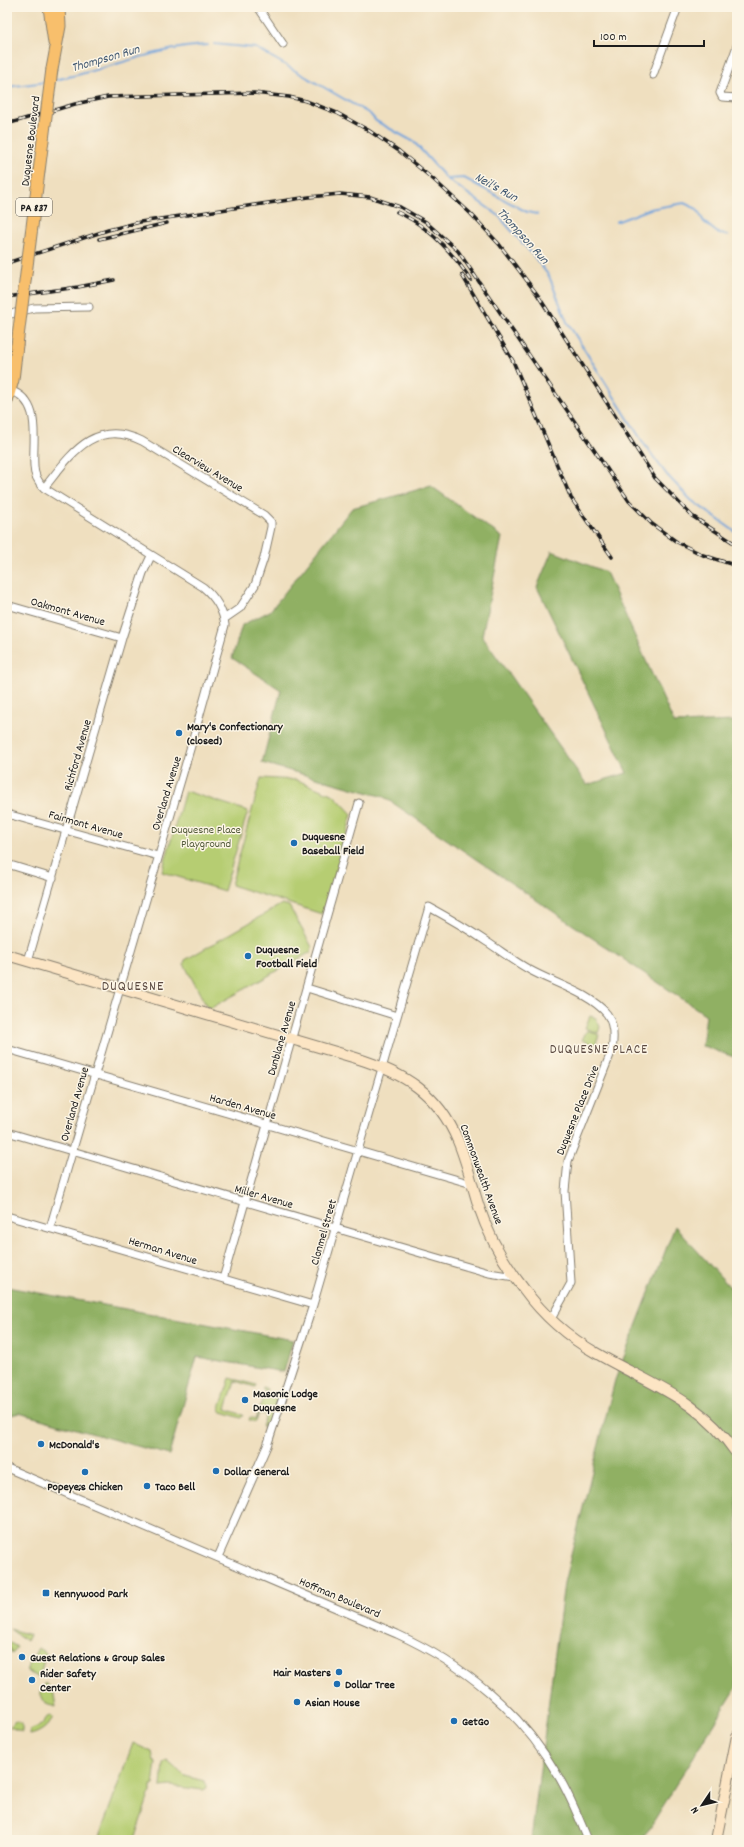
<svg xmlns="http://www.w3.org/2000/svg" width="744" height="1847" viewBox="0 0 744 1847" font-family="Dekko,sans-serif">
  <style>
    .green { fill: #b6cd72; stroke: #697447 }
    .forest { fill: #90b064; stroke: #566640 }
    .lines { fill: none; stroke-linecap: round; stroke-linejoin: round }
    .stream { stroke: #70a3db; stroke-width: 2 }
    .street-casing { stroke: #867e6e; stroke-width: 9 }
    .secondary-casing { stroke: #867e6e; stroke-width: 12 }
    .primary-casing { stroke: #867e6e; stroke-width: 13 }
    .street { stroke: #fff; stroke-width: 7 }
    .secondary { stroke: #fce5c4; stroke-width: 10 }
    .primary { stroke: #f8bf6c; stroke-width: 11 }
    .rail-casing { stroke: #1c1c1c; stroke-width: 3.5 }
    .rail { stroke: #fcf5e5; stroke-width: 2; stroke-dasharray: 6; stroke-linecap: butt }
    .primary-bridge-casing { stroke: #867e6e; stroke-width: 13; stroke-linecap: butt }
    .primary-bridge { stroke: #f8bf6c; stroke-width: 11 }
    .poi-dot { fill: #1f6fb2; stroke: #fcf5e5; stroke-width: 1.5 }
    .labels { text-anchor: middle; stroke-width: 3; stroke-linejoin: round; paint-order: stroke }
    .shield { fill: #fcf5e5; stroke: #5f5d58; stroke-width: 1 }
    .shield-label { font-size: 11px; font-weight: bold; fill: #1c1c1c }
    .street-label { font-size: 12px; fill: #1c1c1c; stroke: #fcf5e5 }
    .poi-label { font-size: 12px; font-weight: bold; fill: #1c1c1c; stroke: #fcf5e5; text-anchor: start }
    .park-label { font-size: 12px; fill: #525a3a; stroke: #fcf5e5 }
    .water-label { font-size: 13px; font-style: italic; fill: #425972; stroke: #fcf5e5 }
    .neighbourhood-label { font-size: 13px; letter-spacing: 1px; fill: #5c4b42; stroke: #fcf5e5 }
    .quarter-label { font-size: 14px; letter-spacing: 1px; fill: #5c4b42; stroke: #fcf5e5 }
  </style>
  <rect width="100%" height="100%" fill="#fcf5e5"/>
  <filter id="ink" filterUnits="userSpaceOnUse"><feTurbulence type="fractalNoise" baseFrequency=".025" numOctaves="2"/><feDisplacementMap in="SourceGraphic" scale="8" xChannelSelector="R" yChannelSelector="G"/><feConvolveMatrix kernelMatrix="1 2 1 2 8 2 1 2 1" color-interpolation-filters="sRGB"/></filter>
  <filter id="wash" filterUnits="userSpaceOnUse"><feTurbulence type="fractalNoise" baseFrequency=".012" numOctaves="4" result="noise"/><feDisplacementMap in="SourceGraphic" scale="16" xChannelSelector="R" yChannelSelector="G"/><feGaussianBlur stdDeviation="0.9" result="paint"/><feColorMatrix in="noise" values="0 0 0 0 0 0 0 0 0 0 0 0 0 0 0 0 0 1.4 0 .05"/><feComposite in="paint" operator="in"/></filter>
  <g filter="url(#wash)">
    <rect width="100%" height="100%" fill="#efdfbf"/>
    <path class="green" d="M261 778 297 780 334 795 352 814 336 872 322 914 231 885Z
      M185 791 248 811 224 891 162 872Z
      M282 904 289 906 312 947 311 952 211 1008 207 1007 184 964 185 960Z
      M590 1016 596 1018 600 1027 598 1033 585 1028Z
      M587 1030 599 1035 595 1045 582 1040Z
      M230 1378 256 1385 255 1387 235 1381 226 1409 243 1415 241 1418 219 1411Z
      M263 1387 267 1389 265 1396 273 1399 276 1392 279 1393 268 1427 262 1426 266 1415 259 1413 256 1422 249 1420 250 1417 256 1419 265 1391 262 1389Z
      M10 1629 30 1635 27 1641 11 1630Z
      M7 1641 17 1647 12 1654 7 1642Z
      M38 1648 46 1653 39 1678 26 1671Z
      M46 1683 54 1695 56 1707 45 1704 40 1692Z
      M49 1715 53 1717C48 1727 40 1733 30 1735V1730L41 1725Z
      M15 1721 22 1724V1732L10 1727Z
      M133 1743 152 1752 154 1762H156L153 1786H151V1793L149 1795 134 1840H98Z
      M167 1761 185 1776 204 1781 207 1785V1788L203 1790 171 1786 161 1787 163 1763Z"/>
    <path class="forest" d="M431 486 502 537 482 636 587 785 627 773 537 587 552 551 606 572 674 723 737 721V1058L702 1046 706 1015 384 797 262 763 281 690 232 658 242 625 270 611 352 508Z
      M675 1226 737 1295V1687L642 1840H531L564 1583 615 1380Z
      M7 1287 293 1340 284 1372 197 1357 169 1455 19 1413 7 1416Z"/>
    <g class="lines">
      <path class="stream" d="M214 44 256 48 370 114 376 121 414 142 447 179 498 215 532 254 549 276 567 322 644 444 667 475 691 500 737 533
        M54 80C106 71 155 47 208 45
        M7 87 46 82
        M447 179 464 178 527 212 537 214
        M616 222 650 209 684 203 697 209 704 222 719 234 728 235"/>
    </g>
  </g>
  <g filter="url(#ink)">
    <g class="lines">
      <g class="street-casing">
        <path id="street" d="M258 7 283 44
          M737 46 720 93 722 97 737 98
          M653 75 678 7
          M7 315 34 308 89 307
          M10 390C43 402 32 439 34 466 34 475 38 482 44 488L203 587C215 597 223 609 225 625L193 739 50 1228
          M44 488C70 456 94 417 142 441L264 515 271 522V527L264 558 255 585 240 608 224 619
          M7 605 122 638
          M7 814 158 856
          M7 864 53 878
          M28 961 122 638 143 573 151 556
          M307 988 397 1016
          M7 1049 472 1184
          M7 1132 489 1273 515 1277
          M7 1216 313 1305
          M223 1279 359 803
          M7 1468 397 1634C463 1664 521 1711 557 1774 570 1795 579 1818 588 1840
          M218 1557 267 1446 313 1305 429 907C449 918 468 929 487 942 501 951 515 962 530 970 553 983 590 993 607 1014 614 1024 614 1038 612 1050L568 1161 565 1191 571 1283 551 1319"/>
      </g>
      <g class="secondary-casing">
        <path id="secondary" d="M7 955 356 1058C404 1073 438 1093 458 1141 467 1162 472 1185 479 1207 489 1237 505 1265 524 1289 543 1315 568 1337 596 1353 651 1385 699 1398 737 1454
          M716 1840 737 1736"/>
      </g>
      <g class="primary-casing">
        <path id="primary" d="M49 7 54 43
          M52 69 60 26 59 7
          M7 401 13 380 17 345"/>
      </g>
      <use href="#street" class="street"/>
      <use href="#secondary" class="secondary"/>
      <use href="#primary" class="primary"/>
      <g class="rail-casing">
        <path id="rail" d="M7 124 75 104 108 97 254 93 289 97 306 101 337 113 368 130 399 151 434 180 470 213 499 244 537 294 655 478 692 516 737 545
          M397 212C429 226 452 252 471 280
          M99 239 167 223
          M7 263 108 230 140 222 309 197 340 194 370 197 400 207 426 222 458 251 629 501 652 524 677 542 703 555 737 566
          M462 275 513 361 571 498 612 557
          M7 297 78 287 114 280"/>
      </g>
      <use href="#rail" class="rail"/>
      <g class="primary-bridge-casing">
        <path id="primary-bridge" d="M17 345 52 69"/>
      </g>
      <use href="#primary-bridge" class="primary-bridge"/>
    </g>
  </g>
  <g class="poi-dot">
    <circle cx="179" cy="733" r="4"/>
    <circle cx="294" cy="843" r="4"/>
    <circle cx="248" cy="956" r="4"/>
    <circle cx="245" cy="1400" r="4"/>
    <circle cx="41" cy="1444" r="4"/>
    <circle cx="216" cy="1471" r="4"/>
    <circle cx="85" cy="1472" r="4"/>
    <circle cx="147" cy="1486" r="4"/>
    <rect x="42" y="1589" width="8" height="8" rx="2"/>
    <circle cx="22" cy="1657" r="4"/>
    <circle cx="339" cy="1672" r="4"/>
    <circle cx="32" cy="1680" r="4"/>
    <circle cx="337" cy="1684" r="4"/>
    <circle cx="297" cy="1702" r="4"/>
    <circle cx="454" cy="1721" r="4"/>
  </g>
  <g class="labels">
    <rect class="shield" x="16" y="198" width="36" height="18" rx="3"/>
    <g class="shield-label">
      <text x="34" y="211">PA 837</text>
    </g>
    <g class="street-label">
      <text transform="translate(30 141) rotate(-83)" y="4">Duquesne Boulevard</text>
      <text transform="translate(208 468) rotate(31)" y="4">Clearview Avenue</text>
      <text transform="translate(68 611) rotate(16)" y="4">Oakmont Avenue</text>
      <text transform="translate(77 755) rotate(-74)" y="4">Richford Avenue</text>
      <text transform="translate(166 793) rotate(-73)" y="4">Overland Avenue</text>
      <text transform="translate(86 824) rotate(16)" y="4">Fairmont Avenue</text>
      <text transform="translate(281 1038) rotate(-74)" y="4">Dunblane Avenue</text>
      <text transform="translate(74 1104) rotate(-74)" y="4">Overland Avenue</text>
      <text transform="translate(243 1106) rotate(16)" y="4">Harden Avenue</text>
      <text transform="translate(577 1110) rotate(-68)" y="4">Duquesne Place Drive</text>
      <text transform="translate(482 1174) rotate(70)" y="4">Commonwealth Avenue</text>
      <text transform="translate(264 1196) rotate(16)" y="4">Miller Avenue</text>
      <text transform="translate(323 1232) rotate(-74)" y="4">Clonmel Street</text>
      <text transform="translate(163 1250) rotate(17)" y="4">Herman Avenue</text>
      <text transform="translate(340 1597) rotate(23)" y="4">Hoffman Boulevard</text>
    </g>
    <g class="poi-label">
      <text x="187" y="730">Mary's Confectionary<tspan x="187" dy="14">(closed)</tspan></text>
      <text x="302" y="840">Duquesne<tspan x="302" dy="14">Baseball Field</tspan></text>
      <text x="256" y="953">Duquesne<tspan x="256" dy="14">Football Field</tspan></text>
      <text x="253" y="1397">Masonic Lodge<tspan x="253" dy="14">Duquesne</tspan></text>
      <text x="49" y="1448">McDonald's</text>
      <text x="224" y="1475">Dollar General</text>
      <text x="85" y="1490" text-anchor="middle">Popeye;s Chicken</text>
      <text x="155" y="1490">Taco Bell</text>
      <text x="54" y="1597">Kennywood Park</text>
      <text x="30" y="1661">Guest Relations &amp; Group Sales</text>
      <text x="331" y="1676" text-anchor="end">Hair Masters</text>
      <text x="40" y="1677">Rider Safety<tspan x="40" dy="14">Center</tspan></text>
      <text x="345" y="1688">Dollar Tree</text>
      <text x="305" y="1706">Asian House</text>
      <text x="462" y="1725">GetGo</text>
    </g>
    <g class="park-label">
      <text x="206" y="833">Duquesne Place<tspan x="206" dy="14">Playground</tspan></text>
    </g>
    <g class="water-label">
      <text transform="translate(105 57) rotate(-16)" y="5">Thompson Run</text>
      <text transform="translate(497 186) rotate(29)" y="5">Neil's Run</text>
      <text transform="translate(524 235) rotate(48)" y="5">Thompson Run</text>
    </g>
    <g class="neighbourhood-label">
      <text x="599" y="1053">DUQUESNE PLACE</text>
    </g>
    <g class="quarter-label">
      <text x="133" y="990">DUQUESNE</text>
    </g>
  </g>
  <rect width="744" height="1847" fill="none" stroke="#fcf5e5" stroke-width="24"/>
  <g transform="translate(702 1805) rotate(235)" stroke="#fcf5e5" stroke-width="3" paint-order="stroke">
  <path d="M0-3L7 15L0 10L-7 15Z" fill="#1c1c1c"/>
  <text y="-6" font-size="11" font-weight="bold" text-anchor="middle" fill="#1c1c1c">N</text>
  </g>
  <path d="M594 40v6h110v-6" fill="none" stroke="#1c1c1c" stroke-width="2"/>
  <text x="600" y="40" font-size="12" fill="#1c1c1c" stroke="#fcf5e5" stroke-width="3" paint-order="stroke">100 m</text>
</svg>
